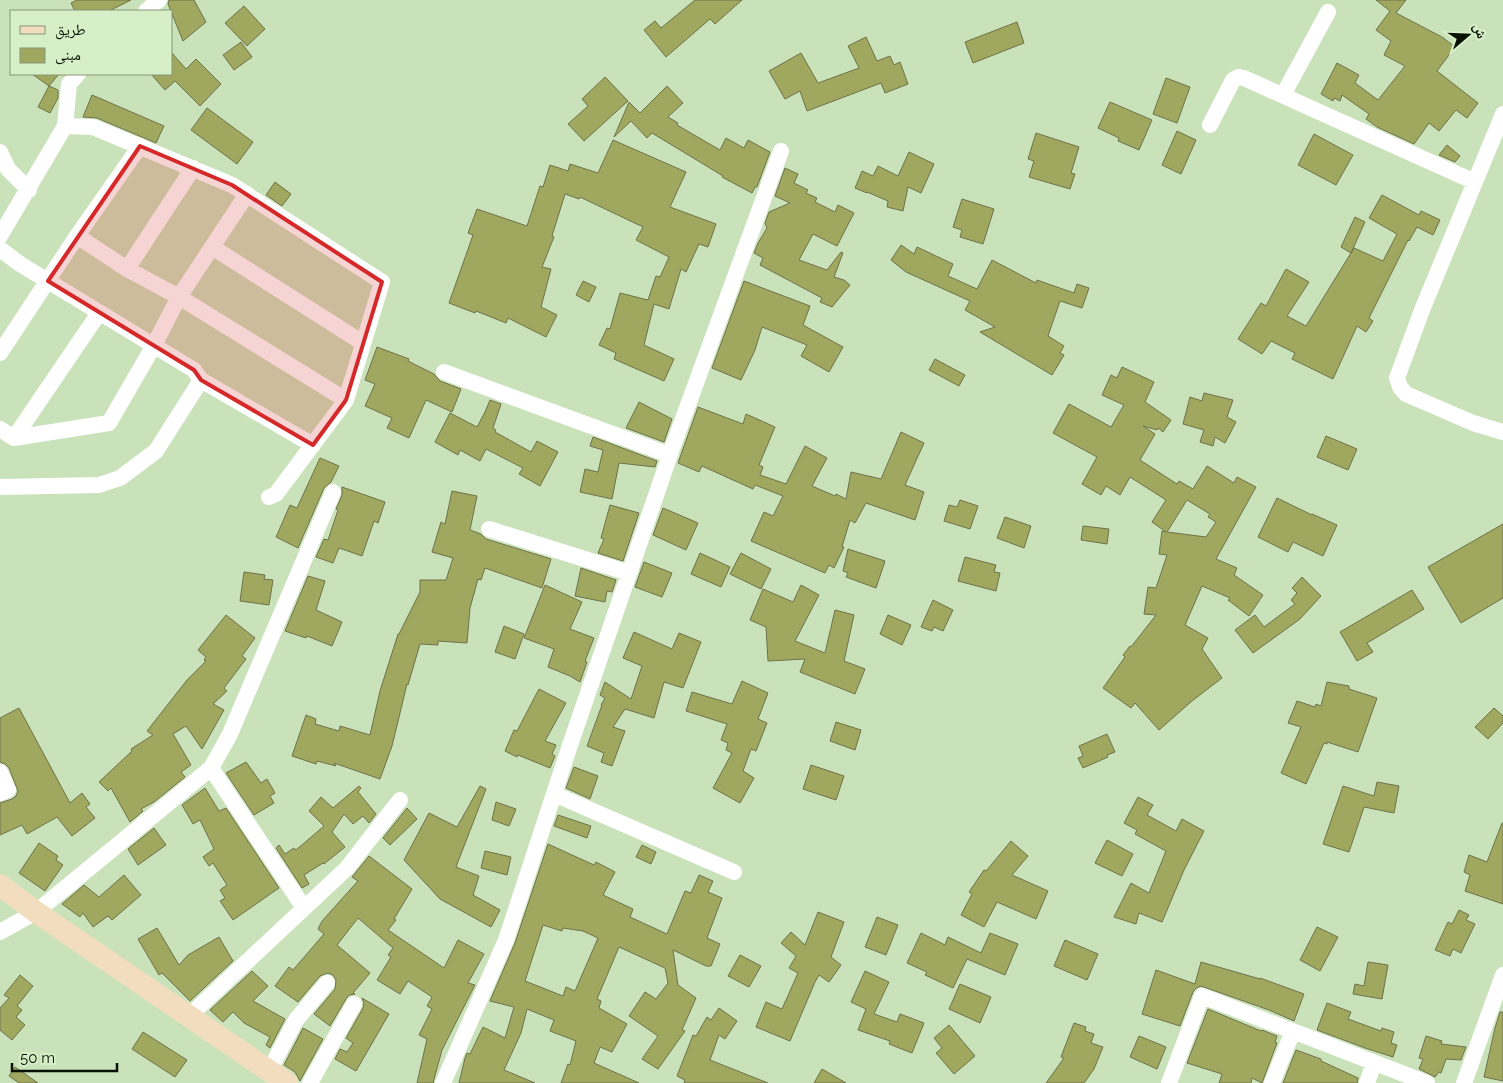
<svg xmlns="http://www.w3.org/2000/svg" width="1503" height="1083" viewBox="0 0 1503 1083" font-family="Raleway,'Noto Naskh Arabic',sans-serif">
  <style>
    .building { fill: #a0a85f; stroke: #6e724a; fill-rule: evenodd }
    .lines { fill: none; stroke-linecap: round; stroke-linejoin: round }
    .street { stroke: #fff; stroke-width: 16 }
    .secondary { stroke: #f2debf; stroke-width: 22 }
    .marked { fill: #d62828; fill-opacity: 0.2; stroke: #d62828; stroke-width: 4; stroke-linejoin: round }
  </style>
  <rect width="100%" height="100%" fill="#cae2ba"/>
  <path class="building" d="M77 0H131L109 11H75L71 3Z
    M169 0H194L206 22 183 41 168 4Z
    M695 0H742L715 24 710 19 666 57 644 30 655 21 661 28Z
    M1376 0H1406L1396 13 1442 37 1455 47 1437 71 1478 103 1467 118 1456 110 1439 131 1429 123 1414 144 1377 127 1366 119 1369 114 1342 95 1340 101 1334 98 1333 101 1321 94 1337 63 1359 75 1355 83 1378 100 1405 66 1384 55 1391 41 1376 30 1390 11Z
    M244 6 265 29 247 46 225 23Z
    M1017 22 1024 43 973 63 965 42Z
    M866 37 877 61 890 56 894 65 900 62 908 84 885 93 881 83 807 111 800 91 785 99 769 71 801 53 818 83 859 68 848 46Z
    M241 42 252 57 234 70 223 55Z
    M171 52 186 69 196 59 221 84 200 106 175 81 165 90 151 74H171Z
    M32 74H59L49 86 58 90V98L50 113 38 107 49 86Z
    M605 77 628 101 584 141 568 124 588 106 582 99Z
    M1166 78 1190 87 1177 123 1153 114Z
    M667 86 683 103 668 117 678 123 677 125 720 150 726 138 744 148 748 140 770 152 757 187H755L752 193 722 177 723 176 652 133 647 138 631 121 614 137 629 102 640 113Z
    M92 95 164 126 156 143 97 118 83 117Z
    M1110 102 1152 120 1139 150 1118 141 1119 138 1098 128Z
    M207 108 253 142 237 164 191 130Z
    M1177 131 1196 140 1181 174 1162 165Z
    M1036 133 1079 147 1071 173 1075 174 1070 189 1029 177 1034 161 1028 159Z
    M1314 134 1353 155 1336 185 1298 165Z
    M613 140 686 172 670 207 716 224 708 247 699 244 686 272 681 269 669 309 654 304 644 345 674 359 664 381 614 359 616 353 599 345 607 328 610 329 620 293 648 300 656 276 660 277 669 257 636 240 643 227 580 197 579 199 565 194 552 236 554 237 542 267 551 269 541 307 557 315 546 337 508 318 506 323 476 311 475 313 449 303 473 235 468 233 477 209 527 226 540 186 543 187 550 165 568 171 570 164 598 173Z
    M1447 145 1460 156 1455 162 1439 155Z
    M909 152 934 164 921 193 908 187 903 211 887 207 888 201 867 192V193L855 188 862 171 873 176 878 166 898 176Z
    M785 168 798 174 794 183 808 190 806 193 817 198 815 202 835 212 838 205 854 213 837 246 813 234 799 260 827 270 841 252 843 253 834 277 844 280 850 285 832 307 820 302 822 298 760 265 763 258 754 253 758 243 767 228 765 223 769 212 790 203 775 196Z
    M275 182 291 194 282 206 266 195Z
    M1382 195 1419 215 1421 211 1440 220 1433 235 1417 227 1409 241 1408 240 1369 318 1373 321 1366 332 1357 326 1333 379 1292 359 1295 353 1271 341 1262 354 1238 339 1261 303 1266 306 1286 269 1309 282 1287 316 1306 326 1354 248 1383 261 1397 234 1369 218Z
    M962 199 994 209 983 244 960 237 962 230 953 227Z
    M1355 217 1365 222 1351 253 1341 247Z
    M901 245 914 254 917 247 953 264 948 276 977 289 992 260 1036 283 1037 280 1074 293 1077 284 1089 288 1082 308 1060 301 1048 336 1064 346 1060 353 1064 355 1052 375 980 332 995 327 965 310 970 301 906 272 891 260Z
    M583 281 596 287 589 302 576 295Z
    M744 281 810 306 803 325 843 347 829 372 801 356 807 345 762 327 755 350 741 380 712 368Z
    M377 347 409 359 408 361 434 374 440 381 461 389 452 412 426 400 409 438 387 428 392 418 365 406 375 384 365 380Z
    M935 359 965 375 959 386 929 370Z
    M1122 367 1154 382 1145 402 1171 420 1163 432 1158 428 1157 430 1143 426 1155 434 1140 460 1177 484 1179 481 1193 489 1207 466 1234 483 1237 477 1256 487 1216 559 1237 568 1234 575 1263 595 1249 616 1228 600 1230 598 1202 586 1185 625 1208 638 1202 649 1222 678 1192 701 1159 730 1135 703 1131 708 1103 688 1125 657 1123 655 1130 646 1131 647 1156 615 1144 614 1148 587 1156 588 1167 555 1159 554 1162 531 1166 532 1152 522 1166 500 1130 477 1120 495 1106 486 1101 495 1082 484 1097 457 1053 433 1069 404 1111 427 1124 405 1102 395 1111 375 1117 378ZM1187 500 1210 514 1208 517 1216 522 1206 537 1167 532Z
    M1204 393 1233 400 1227 417 1236 422 1225 443 1215 437 1213 446 1200 442 1204 430 1183 424 1190 397 1202 401Z
    M490 400 501 404 493 428 496 430 495 432 531 452 537 441 558 452 540 486 519 474 523 468 486 449 480 461 460 450 458 455 435 442 450 413 477 427 485 412Z
    M639 402 672 419 664 442 626 428Z
    M698 407 743 424 746 414 775 427 759 465 763 467 760 475 786 484 805 446 827 458 812 486 835 496 836 494 846 499 851 472 881 479 901 432 924 443 905 485 924 492 915 520 866 503 855 523 850 520 842 547H844L834 568 829 565 825 573 751 541 764 512 773 516 783 496 755 485 753 489 702 466 699 472 678 463Z
    M1326 436 1357 449 1348 470 1317 457Z
    M593 437 657 461 655 467 619 463 612 499 580 492 585 469 598 472 603 450 590 446Z
    M320 458 339 466 331 482 324 488 298 548 276 537 290 505 297 508Z
    M342 487 385 502 378 523 374 521 362 556 339 548 333 563 316 557 324 539 328 540 338 510 336 509 342 495Z
    M452 491 477 496 470 530 481 534 486 539 551 559 542 588 485 568 481 580 478 579 470 608 467 643 438 641V645L420 644 408 685 407 684 392 746 380 779 334 763 336 766 317 761 316 764 292 756 306 715 316 719 315 724 339 731 340 726 370 735 380 691 398 634H399L420 592V580H446L453 558 432 552 441 522 445 524Z
    M1277 498 1312 515V514L1337 525 1323 556 1293 542 1288 552 1258 537Z
    M960 500 978 506 970 529 944 521 949 505 957 507Z
    M610 505 639 513 623 561 598 553 604 539 601 538Z
    M663 508 698 523 686 550 653 535Z
    M1005 517 1031 526 1024 548 997 538Z
    M1503 524V598L1461 623 1428 567Z
    M1083 526 1109 529 1107 544 1081 540Z
    M848 549 885 561 876 588 846 577 848 573 843 571Z
    M700 553 730 567 721 587 691 574Z
    M741 553 771 569 761 589 730 574Z
    M965 557 996 565 994 572 1000 573 996 591 958 581Z
    M644 562 672 573 662 597 635 587Z
    M581 568 616 580 612 592 607 591 605 602 575 596Z
    M244 572 265 575 264 579 273 580 269 605 240 601Z
    M308 576 325 581 316 610 342 622 332 646 307 636 306 638 285 631Z
    M1302 577 1321 596 1300 619 1253 653 1235 630 1255 615 1264 627 1295 604 1291 600 1297 593 1292 588Z
    M545 585 582 602 570 629 594 638 585 661 587 662 580 682 570 676 548 667 554 649 524 638Z
    M801 585 819 595 795 641 825 653 835 610 854 615 844 661 865 669 855 694 800 672 805 659 768 661 766 627 750 620 763 589 793 602Z
    M1412 590 1424 609 1367 643 1373 652 1357 661 1340 632Z
    M933 600 953 610 943 631 934 627 932 631 921 627Z
    M226 615 255 638 242 656 246 659 224 688 227 691 213 704 224 710 202 749 186 726 173 734 191 765 181 772 185 777 154 802 141 809 143 811 130 822 111 788 108 791 99 782 132 751 131 749 153 735 147 731 187 680 206 661 204 660 206 657 198 650Z
    M888 615 911 625 902 645 880 634Z
    M504 626 524 634 515 659 495 652Z
    M634 632 672 649 679 633 701 642 683 688 664 682 654 718 625 709 613 727 625 731 612 766 601 762 604 753 587 746 602 705H601L605 698 600 695 605 682 631 699 642 666 623 658Z
    M742 681 768 693 758 719 767 723 756 751 751 749 743 771 754 778 740 803 713 788 732 753 726 750 728 743 721 740 727 724 686 711 692 692 732 704Z
    M1327 682 1349 686V689L1377 698 1358 752 1327 742V744L1324 743 1306 784 1281 773 1301 727 1288 723 1297 701 1315 707 1316 704 1321 706Z
    M539 689 566 703 545 741 556 745 552 754 555 756 550 768 518 755 517 757 505 751 514 730 517 731Z
    M19 708 70 803 82 793 90 804 86 807 95 818 72 836 57 817 27 834 22 825 0 835V803L12 799 16 796 18 791 9 768 5 764 0 762V718Z
    M1494 708 1503 716V723L1488 739 1475 727Z
    M836 722 861 730 855 750 830 741Z
    M1107 734 1115 752 1107 755 1108 757 1083 768 1078 758 1083 756 1079 746Z
    M246 762 261 783 267 779 275 793 270 796 274 803 254 815 226 773Z
    M811 765 844 776 836 800 803 789Z
    M574 767 598 776 590 799 566 788Z
    M1377 782 1399 786 1394 813 1364 807 1349 852 1323 844 1343 786 1374 796Z
    M359 786 361 788 358 792 376 814 369 823 363 816 353 824 344 814 332 832 345 847 324 864 323 863 304 875 309 884 302 888 276 848 279 845 285 854 294 848 296 850 324 826 309 811 321 797 333 808Z
    M480 786 486 789 456 867 479 876 473 895 500 910 491 927 440 899 404 860 429 813 457 827Z
    M205 788 219 811 226 808 279 888 233 920 220 901 225 898 220 890 227 885 213 863 209 866 203 857 214 849 200 820 193 824 182 805Z
    M1138 797 1153 805 1147 815 1176 831 1182 819 1204 831 1184 870 1162 922 1139 913 1136 924 1114 917 1131 883 1149 893 1166 851 1135 834 1137 830 1124 823Z
    M496 802 516 809 509 826 492 820Z
    M407 808 417 819 390 845 383 838Z
    M558 815 591 826 587 838 554 826Z
    M1502 823H1503V904L1465 891 1470 875 1464 872 1469 855 1487 862Z
    M154 828 166 845 138 865 128 849Z
    M1107 840 1133 854 1122 876 1095 863Z
    M1011 841 1028 856 1012 875 1048 891 1036 919 997 902 984 927 961 915 972 894 969 892 984 870 986 871Z
    M39 843 58 856 56 860 63 865 45 891 19 873Z
    M548 844 594 865 596 862 615 872 603 895 633 909 630 917 667 934 685 891 691 893 699 875 713 881 708 892 722 898 707 938 720 944 711 966H706L673 950 678 985 696 998 682 1030 685 1031 658 1069 642 1059 658 1036 629 1016 645 992 656 999 668 983 665 968 619 947 597 999 601 1001 599 1008 627 1024 612 1052 600 1047 594 1063 639 1083H561L568 1064 570 1065 576 1041 550 1031 554 1020 527 1009 521 1033 504 1070 535 1083H459L465 1058 467 1053 470 1054 483 1027 505 1038 514 1007 490 1001 515 943ZM543 925 562 931 563 928 583 931 598 938 575 991 566 987 563 996 525 981Z
    M642 845 656 852 651 864 636 857Z
    M485 851 511 857 507 875 481 868Z
    M369 856 412 889 394 919 396 920 388 930 444 968 458 940 484 954 468 983 475 985 442 1050 433 1083H417L427 1039 419 1035 432 1009 427 1006 432 997 408 981 400 994 377 980 391 957 388 955 393 948 358 918 337 945 370 973 353 993 355 994 349 995 346 999 330 1026 314 1014 335 989 336 980 333 975 328 973 320 976 298 1002 275 986 289 967 293 970 324 934 318 929 322 921 358 881 352 877Z
    M124 875 141 895 112 920 108 916 93 927 83 913 80 917 62 904 84 885 99 897Z
    M1459 910 1469 915 1466 920 1475 924 1461 953 1453 949 1450 956 1435 950 1448 922 1452 924Z
    M818 912 844 922 831 957 841 965 829 982 819 975 815 982 790 1041 756 1027 766 1002 782 1009 798 973 789 968 796 956 781 943 791 932 805 945Z
    M877 917 898 925 886 955 865 947Z
    M1317 927 1338 937 1320 971 1300 960Z
    M157 928 179 965 188 955 219 937 233 961 190 1001 162 973 159 975 138 939Z
    M921 933 945 945 948 937 981 953 990 933 1018 944 1005 975 967 959 953 988 925 975 927 972 907 963Z
    M1065 940 1098 954 1087 980 1054 966Z
    M740 955 761 966 749 987 728 976Z
    M1201 962 1260 979V978L1304 994 1294 1021 1269 1010 1201 986 1196 988 1193 992 1180 1026 1142 1014 1156 970 1195 984Z
    M1368 962 1388 965 1382 999 1353 994 1355 984 1364 986Z
    M252 971 268 986 253 1001 285 1019 270 1048 266 1045 270 1037 244 1023 233 1012 223 1022 210 1010Z
    M865 971 889 982 874 1014 897 1022 900 1014 924 1023 912 1053 889 1044 890 1041 858 1030 866 1009 851 1002Z
    M20 975 33 986 17 1006 22 1010 16 1017 25 1025 12 1040 0 1030V1008L9 998 4 995Z
    M960 984 991 997 980 1023 949 1009Z
    M362 998 389 1014 356 1071 335 1059 340 1049 347 1052 353 1043 346 1038 363 1008 364 1003Z
    M1327 1003 1351 1012 1348 1019 1381 1031 1382 1028 1394 1032 1391 1043 1397 1045 1393 1057 1365 1048 1317 1030Z
    M719 1008 737 1021 725 1039 719 1035 710 1060 768 1083H684L685 1080 677 1076 693 1035 696 1036 707 1017 711 1020Z
    M1208 1009 1261 1031 1262 1030 1277 1036 1275 1042 1277 1043 1262 1083 1252 1078 1251 1083H1219L1222 1074 1187 1063Z
    M1500 1012H1503V1081L1484 1077 1495 1028Z
    M1074 1023 1086 1027 1085 1031 1094 1034 1091 1043 1103 1047 1094 1069 1084 1083H1046L1064 1058 1061 1057Z
    M949 1025 975 1056 954 1074 936 1053 942 1048 934 1038Z
    M303 1028 323 1039 300 1081 295 1072 284 1065Z
    M143 1032 187 1060 175 1077 132 1049Z
    M1139 1036 1166 1047 1157 1069 1130 1057Z
    M1426 1036 1442 1041 1441 1044 1466 1047 1461 1060 1446 1059 1441 1073 1439 1072 1435 1077 1419 1069 1423 1059 1419 1058Z
    M1296 1050 1321 1059V1061L1358 1078 1357 1083H1283Z
    M15 1067 38 1083H19L9 1076Z
    M822 1069 846 1083H814Z"/>
  <g class="lines">
    <path class="street" d="M146 11 159 0
      M1283 95 1328 12
      M1503 114 1422 310 1397 378 1400 387 1406 394 1473 423 1503 432
      M1210 125 1233 80 1239 77 1244 78 1475 182
      M65 126 93 127 232 185 382 282 346 400 276 494 269 497
      M0 152 8 169 29 190
      M247 194 179 297 346 400
      M0 236 65 126 69 84 78 74
      M212 247 363 343
      M0 249 20 264 194 370 201 380
      M127 269 193 168
      M0 353 77 236
      M444 372 670 455
      M0 429 14 438 109 423 153 347 179 297 127 269 77 236 140 146
      M14 438 99 313
      M0 487 99 485 120 478 156 451 201 380 313 445
      M489 529 629 573
      M211 768 230 734 333 492
      M0 772 8 790 0 793
      M554 794 734 872
      M0 932 36 912 211 768 304 908
      M189 1016 347 868 400 800
      M269 1071 296 1020 327 983
      M310 1083 354 1004
      M443 1083 506 940 569 748 673 446 781 151
      M1169 1083 1202 996 1427 1083
      M1272 1083 1293 1031
      M1367 1083 1374 1063
      M1464 1083 1503 975"/>
    <path class="secondary" d="M0 885 36 912 287 1083"/>
  </g>
  <path class="marked" d="M140 146 232 185 382 282 346 400 313 445 201 380 194 370 48 281Z"/>
  <rect x="10" y="10" width="162" height="65" fill="#d7efc7" stroke="#859679"/>
  <rect x="20" y="26" width="25" height="8" fill="#f2debf" stroke="#859679"/>
  <text x="55" y="35" font-size="15" fill="#091105">طريق</text>
  <rect x="20" y="48" width="25" height="15" fill="#a0a85f" stroke="#859679"/>
  <text x="55" y="60" font-size="15" fill="#091105">مبنى</text>
  <g transform="translate(1468 35) rotate(71)" stroke="#d7efc7" stroke-width="4" paint-order="stroke">
  <path d="M0-4L9 19L0 12L-9 19Z" fill="#091105"/>
  <text y="-8" font-size="14" font-weight="bold" text-anchor="middle" fill="#091105">ش</text>
  </g>
  <path d="M12 1063v8h105v-8" fill="none" stroke="#091105" stroke-width="2.5"/>
  <text x="20" y="1063" font-size="15" fill="#091105" stroke="#d7efc7" stroke-width="4" paint-order="stroke">50 m</text>
</svg>
